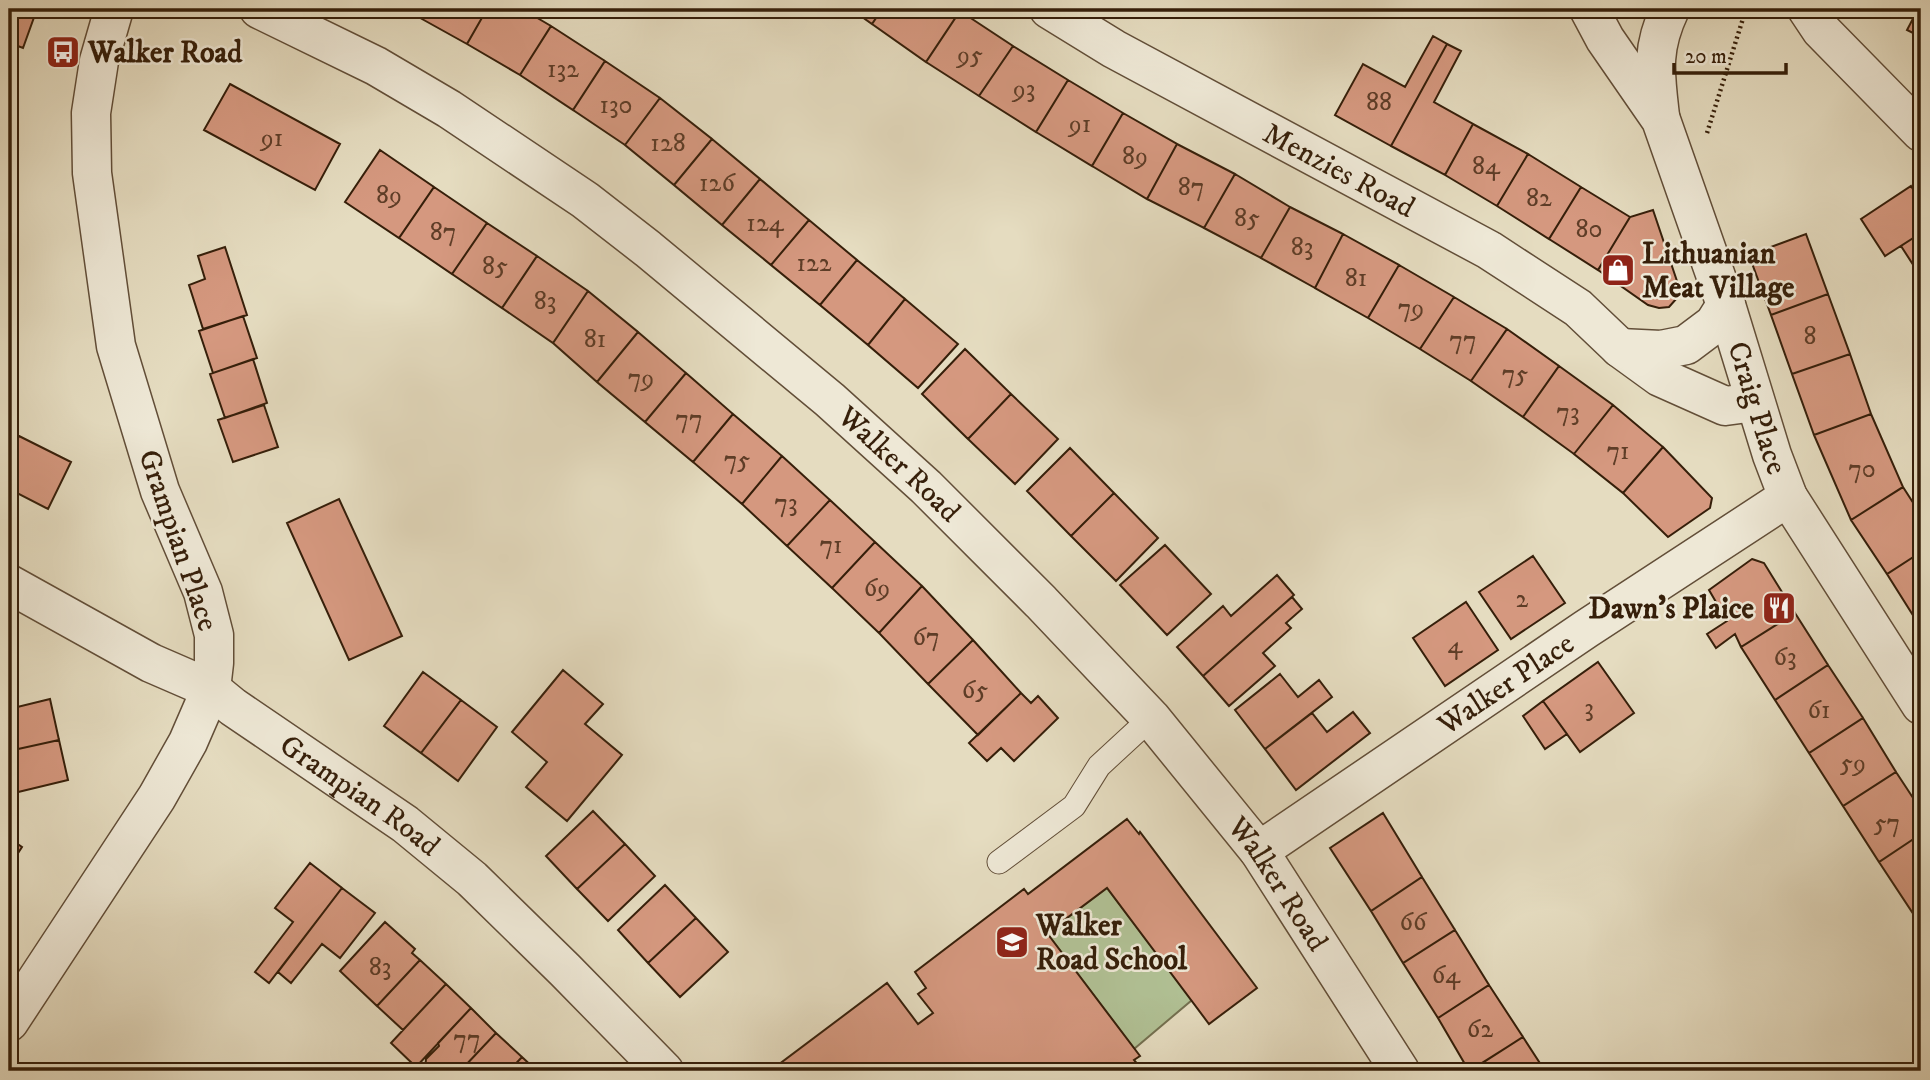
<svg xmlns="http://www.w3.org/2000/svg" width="1930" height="1080" viewBox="0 0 1930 1080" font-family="'IM FELL DW Pica',serif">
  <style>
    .green { fill: #b1c195; stroke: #747050; stroke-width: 2 }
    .building { fill: #d5987f; stroke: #361f0a; stroke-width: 2 }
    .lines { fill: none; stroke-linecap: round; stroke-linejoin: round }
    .service-casing { stroke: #624e38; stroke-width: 25 }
    .minor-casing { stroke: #624e38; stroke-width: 41 }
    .tertiary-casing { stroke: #624e38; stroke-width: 41 }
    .path { stroke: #361f0a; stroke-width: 4.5; stroke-dasharray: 2 3.5; stroke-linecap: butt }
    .service { stroke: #eee8d6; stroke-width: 23 }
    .minor { stroke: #eee8d6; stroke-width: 38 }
    .tertiary { stroke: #eee8d6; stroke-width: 38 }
    .labels { text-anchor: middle; stroke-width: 5; stroke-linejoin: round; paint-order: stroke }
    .number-label { font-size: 26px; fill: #5e3d27 }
    .poi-label { font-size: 30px; font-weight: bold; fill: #361f0a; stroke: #eee8d6; text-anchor: start }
    .street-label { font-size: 30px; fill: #361f0a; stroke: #eee8d6 }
  </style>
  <rect width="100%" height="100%" fill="#e5dcc0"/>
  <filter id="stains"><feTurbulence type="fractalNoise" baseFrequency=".00286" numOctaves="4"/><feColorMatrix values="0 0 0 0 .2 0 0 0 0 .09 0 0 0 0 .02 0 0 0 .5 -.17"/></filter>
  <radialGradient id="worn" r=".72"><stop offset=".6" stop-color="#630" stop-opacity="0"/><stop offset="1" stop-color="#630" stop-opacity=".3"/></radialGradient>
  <path class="green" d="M1107 888 1192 1000 1134 1049 1047 933Z"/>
  <path class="building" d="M9 9H37L23 48 18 46 12 64 9 63Z
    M416 9H487L467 44 413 14Z
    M487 9H522L551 26 520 75 467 44Z
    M851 9H882L872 24Z
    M882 9H957L960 11 926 62 872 24Z
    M1918 9H1921V37L1907 30Z
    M960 11 1013 46 979 96 926 62Z
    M551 26 605 61 573 110 520 75Z
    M1433 36 1447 44 1391 146 1335 115 1363 64 1405 87Z
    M1447 44 1461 51 1434 102 1473 124 1445 175 1391 146Z
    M1013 46 1068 80 1036 132 979 96Z
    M605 61 660 98 625 145 573 110Z
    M1068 80 1123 113 1092 166 1036 132Z
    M230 84 340 144 315 190 204 130Z
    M660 98 712 139 674 185 625 145Z
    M1123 113 1177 144 1147 199 1092 166Z
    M1473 124 1528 154 1497 206 1445 175Z
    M712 139 760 179 722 225 674 185Z
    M1177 144 1235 174 1204 228 1147 199Z
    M380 150 434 187 399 238 345 202Z
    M1528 154 1581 187 1549 239 1497 206Z
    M1235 174 1290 207 1261 258 1204 228Z
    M760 179 809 220 771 265 722 225Z
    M1911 186 1921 202V233L1885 256 1861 219Z
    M434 187 487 223 452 274 399 238Z
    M1581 187 1630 217 1598 270 1549 239Z
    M1290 207 1343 234 1315 288 1261 258Z
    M1653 210 1679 287 1677 298 1669 307 1659 308 1648 305 1598 270 1630 217Z
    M809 220 857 260 820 305 771 265Z
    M487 223 537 256 502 308 452 274Z
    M1921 233V277L1901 246Z
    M1343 234 1399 265 1368 318 1315 288Z
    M1806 234 1828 294 1771 315 1749 255Z
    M225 247 247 315 203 329 189 285 205 279 198 256Z
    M537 256 588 291 553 343 502 308Z
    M857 260 905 299 868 345 820 305Z
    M1399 265 1454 297 1420 349 1368 318Z
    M588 291 638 332 597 382 553 343Z
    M1828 294 1850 354 1792 374 1771 315Z
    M1454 297 1507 329 1471 381 1420 349Z
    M905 299 958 344 918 388 868 345Z
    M243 316 257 358 213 373 199 331Z
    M1507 329 1559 366 1523 417 1471 381Z
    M638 332 686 373 645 422 597 382Z
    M965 349 1011 394 968 439 922 394Z
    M1850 354 1871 414 1814 435 1792 374Z
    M253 359 267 403 225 418 210 374Z
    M1559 366 1613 405 1574 454 1523 417Z
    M686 373 733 414 693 462 645 422Z
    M1011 394 1058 439 1015 484 968 439Z
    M264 405 278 447 233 462 218 420Z
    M1613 405 1663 447 1623 493 1574 454Z
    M733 414 782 456 742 504 693 462Z
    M1871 414 1903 487 1851 520 1814 435Z
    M9 431 19 436 9 457Z
    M19 436 71 462 48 509 9 489V457Z
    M1663 447 1712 498 1710 508 1668 537 1623 493Z
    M1070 448 1114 493 1071 536 1027 491Z
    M782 456 830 500 787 546 742 504Z
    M1903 487 1921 515V552L1887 574 1851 520Z
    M1114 493 1158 538 1116 581 1071 536Z
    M339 499 402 636 349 660 287 523Z
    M830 500 875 542 832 588 787 546Z
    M875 542 922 586 879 633 832 588Z
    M1165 545 1211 594 1167 635 1120 585Z
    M1921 552V628L1887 574Z
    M1533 556 1565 603 1511 639 1479 592Z
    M1752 559 1764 563 1795 613 1741 647 1735 634 1716 648 1707 634 1727 621 1709 590Z
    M1277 575 1294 595 1203 676 1177 647 1223 606 1231 616Z
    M922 586 973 640 928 684 879 633Z
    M1292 597 1302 609 1286 623 1291 628 1263 653 1275 666 1229 706 1203 676Z
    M1466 602 1498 650 1445 686 1413 638Z
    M1795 613 1828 665 1775 700 1741 647Z
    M973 640 1021 693 978 735 928 684Z
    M1598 662 1634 713 1580 752 1543 701Z
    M1828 665 1863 718 1809 753 1775 700Z
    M563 670 603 704 585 724 622 755 567 821 526 787 547 762 512 732Z
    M423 672 461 700 421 753 384 726Z
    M1280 674 1298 697 1319 680 1332 697 1265 749 1235 710Z
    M1021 693 1031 703 1038 696 1058 718 1014 761 1001 748 987 761 969 743Z
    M50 699 59 740 9 751V709Z
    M461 700 497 727 458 781 421 753Z
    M1543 701 1567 734 1545 749 1523 716Z
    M1353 712 1370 733 1296 790 1265 749 1312 713 1327 732Z
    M1863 718 1896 772 1843 806 1809 753Z
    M59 740 68 780 14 793 9 771V751Z
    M1896 772 1921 810V834L1879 862 1843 806Z
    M593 811 625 844 577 889 546 856Z
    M1383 813 1422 877 1371 911 1330 848Z
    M1127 819 1139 834 1140 832 1257 988 1209 1024 1107 888 1047 933 1140 1056 1134 1060 1143 1071H783L778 1065 887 983 918 1024 933 1013 918 994 926 988 915 972 1024 889 1028 894Z
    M1921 834V910L1914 915 1879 862Z
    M9 838 22 847 9 867Z
    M625 844 655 876 608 921 577 889Z
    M310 863 342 888 269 983 255 972 293 922 275 908Z
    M1422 877 1455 930 1403 963 1371 911Z
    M665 885 696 918 648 963 618 930Z
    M342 888 375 913 340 958 322 944 291 983 278 972Z
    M696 918 728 952 680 997 648 963Z
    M385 922 415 949 412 953 420 960 377 1006 340 971Z
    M1455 930 1489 985 1438 1018 1403 963Z
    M420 960 446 984 403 1030 377 1006Z
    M446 984 471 1008 416 1067 391 1043Z
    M1489 985 1523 1037 1469 1071 1438 1018Z
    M471 1008 496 1033 463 1068 461 1065 455 1071H427L425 1070 426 1059 439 1046 438 1043Z
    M496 1033 522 1057 509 1071H467L463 1068Z
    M1523 1037 1545 1071H1470Z
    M522 1057 537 1071H509Z"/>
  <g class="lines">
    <g class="service-casing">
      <path id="service" d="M999 862 1074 806 1099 766 1151 718"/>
    </g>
    <g class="minor-casing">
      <g id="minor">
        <path id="s1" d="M259 9 376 66 449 109 585 200 648 249 830 400 926 487 1041 602 1151 718 1259 851 1400 1071"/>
        <path id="s2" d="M1049 9 1114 49 1489 250 1578 308 1620 348 1660 377 1725 406 1755 402"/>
        <path d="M1620 348 1661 350 1686 345 1714 324 1726 305"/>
        <path id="s3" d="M9 584 151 663 211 689 233 707 405 824 472 879 565 970 664 1071"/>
        <path id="s4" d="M1259 851 1586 629 1788 497"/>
        <path d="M9 1022 157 797 188 742 211 689 214 663V635L203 592 160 491 116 346 92 173 91 113 99 61 114 9"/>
      </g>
    </g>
    <g class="tertiary-casing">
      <g id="tertiary">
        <path id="s5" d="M1589 9 1605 39 1661 120 1726 305 1772 455 1788 497 1921 705"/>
        <path d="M1807 9 1821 30 1921 132"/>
        <path d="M1660 116C1655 73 1651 49 1670 9"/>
      </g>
    </g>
    <path class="path" d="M1707 133 1746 9"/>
    <use href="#service" class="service"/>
    <use href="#minor" class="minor"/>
    <use href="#tertiary" class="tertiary"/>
  </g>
  <defs>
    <g id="bus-square" transform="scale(1.75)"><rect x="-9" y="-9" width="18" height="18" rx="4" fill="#8f2418" stroke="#eee8d6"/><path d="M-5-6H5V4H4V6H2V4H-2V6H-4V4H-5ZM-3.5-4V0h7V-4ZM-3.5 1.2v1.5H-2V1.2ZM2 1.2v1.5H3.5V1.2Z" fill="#fff"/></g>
    <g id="shop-square" transform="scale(1.75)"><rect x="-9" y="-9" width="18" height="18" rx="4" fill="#8f2418" stroke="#eee8d6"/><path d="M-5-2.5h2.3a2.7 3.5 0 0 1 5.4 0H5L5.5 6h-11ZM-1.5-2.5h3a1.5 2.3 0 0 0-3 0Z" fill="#fff"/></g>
    <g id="restaurant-square" transform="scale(1.75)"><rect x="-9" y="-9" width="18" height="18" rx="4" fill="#8f2418" stroke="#eee8d6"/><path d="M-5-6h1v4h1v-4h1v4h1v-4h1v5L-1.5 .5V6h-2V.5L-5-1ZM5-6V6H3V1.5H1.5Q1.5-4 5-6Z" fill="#fff"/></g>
    <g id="school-square" transform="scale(1.75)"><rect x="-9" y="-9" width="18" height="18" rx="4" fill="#8f2418" stroke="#eee8d6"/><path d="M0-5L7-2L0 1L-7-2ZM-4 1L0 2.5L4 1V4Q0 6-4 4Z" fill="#fff"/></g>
  </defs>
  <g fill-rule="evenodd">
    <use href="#bus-square" x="63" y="52"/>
    <use href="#shop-square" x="1618" y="270"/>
    <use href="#restaurant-square" x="1779" y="608"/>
    <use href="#school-square" x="1012" y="942"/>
  </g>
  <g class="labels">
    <g class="number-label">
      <text x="970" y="63">95</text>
      <text x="563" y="77">132</text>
      <text x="1024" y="97">93</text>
      <text x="1379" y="110">88</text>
      <text x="616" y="113">130</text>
      <text x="1080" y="132">91</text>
      <text x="272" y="146">91</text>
      <text x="668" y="151">128</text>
      <text x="1135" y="164">89</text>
      <text x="1486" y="174">84</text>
      <text x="717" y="191">126</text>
      <text x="1191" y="195">87</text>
      <text x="389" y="203">89</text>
      <text x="1539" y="206">82</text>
      <text x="1247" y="226">85</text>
      <text x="765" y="231">124</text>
      <text x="1589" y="237">80</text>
      <text x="443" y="240">87</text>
      <text x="1302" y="255">83</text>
      <text x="814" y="271">122</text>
      <text x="495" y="274">85</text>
      <text x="1356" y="286">81</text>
      <text x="545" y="309">83</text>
      <text x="1411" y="316">79</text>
      <text x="1810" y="344">8</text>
      <text x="595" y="347">81</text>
      <text x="1463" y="348">77</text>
      <text x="1515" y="382">75</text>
      <text x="641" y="386">79</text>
      <text x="1568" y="420">73</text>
      <text x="689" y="427">77</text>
      <text x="1618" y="459">71</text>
      <text x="737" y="468">75</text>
      <text x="1862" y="477">70</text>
      <text x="786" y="511">73</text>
      <text x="831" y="553">71</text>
      <text x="877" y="596">69</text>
      <text x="1522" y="607">2</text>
      <text x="926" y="645">67</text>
      <text x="1455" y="653">4</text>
      <text x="1785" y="665">63</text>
      <text x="975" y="698">65</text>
      <text x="1589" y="716">3</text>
      <text x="1819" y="718">61</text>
      <text x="1853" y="771">59</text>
      <text x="1887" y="831">57</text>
      <text x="1413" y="930">66</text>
      <text x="380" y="975">83</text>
      <text x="1446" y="983">64</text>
      <text x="1480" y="1037">62</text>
      <text x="467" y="1047">77</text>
    </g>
    <g class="poi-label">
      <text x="88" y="62">Walker Road</text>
      <text x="1642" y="263">Lithuanian<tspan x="1642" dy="34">Meat Village</tspan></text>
      <text x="1754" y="618" text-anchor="end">Dawn's Plaice</text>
      <text x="1036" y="935">Walker<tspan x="1036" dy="34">Road School</tspan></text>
    </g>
    <g class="street-label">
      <text dy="10" stroke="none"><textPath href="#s2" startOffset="332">Menzies Road</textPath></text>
      <text dy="10" stroke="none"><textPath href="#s5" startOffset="436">Craig Place</textPath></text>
      <text dy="10" stroke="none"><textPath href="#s1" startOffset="789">Walker Road</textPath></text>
      <text transform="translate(179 540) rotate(71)" y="10">Grampian Place</text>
      <text dy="10" stroke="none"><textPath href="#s4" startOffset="298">Walker Place</textPath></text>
      <text dy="10" stroke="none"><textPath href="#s3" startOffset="411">Grampian Road</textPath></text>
      <text dy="10" stroke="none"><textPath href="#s1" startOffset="1356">Walker Road</textPath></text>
    </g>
  </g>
  <rect width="1930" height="1080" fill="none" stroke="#e5dcc0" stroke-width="35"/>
  <rect x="10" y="10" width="1909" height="1059" fill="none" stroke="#361f0a" stroke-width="3.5"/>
  <rect x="18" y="18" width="1895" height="1045" fill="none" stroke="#361f0a" stroke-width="2"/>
  <path d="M1674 63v10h112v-10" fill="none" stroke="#361f0a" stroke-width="3.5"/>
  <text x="1685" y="63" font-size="21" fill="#361f0a" stroke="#eee8d6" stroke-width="5" paint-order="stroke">20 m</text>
  <rect width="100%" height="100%" filter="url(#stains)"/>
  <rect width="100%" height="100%" fill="url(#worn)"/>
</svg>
